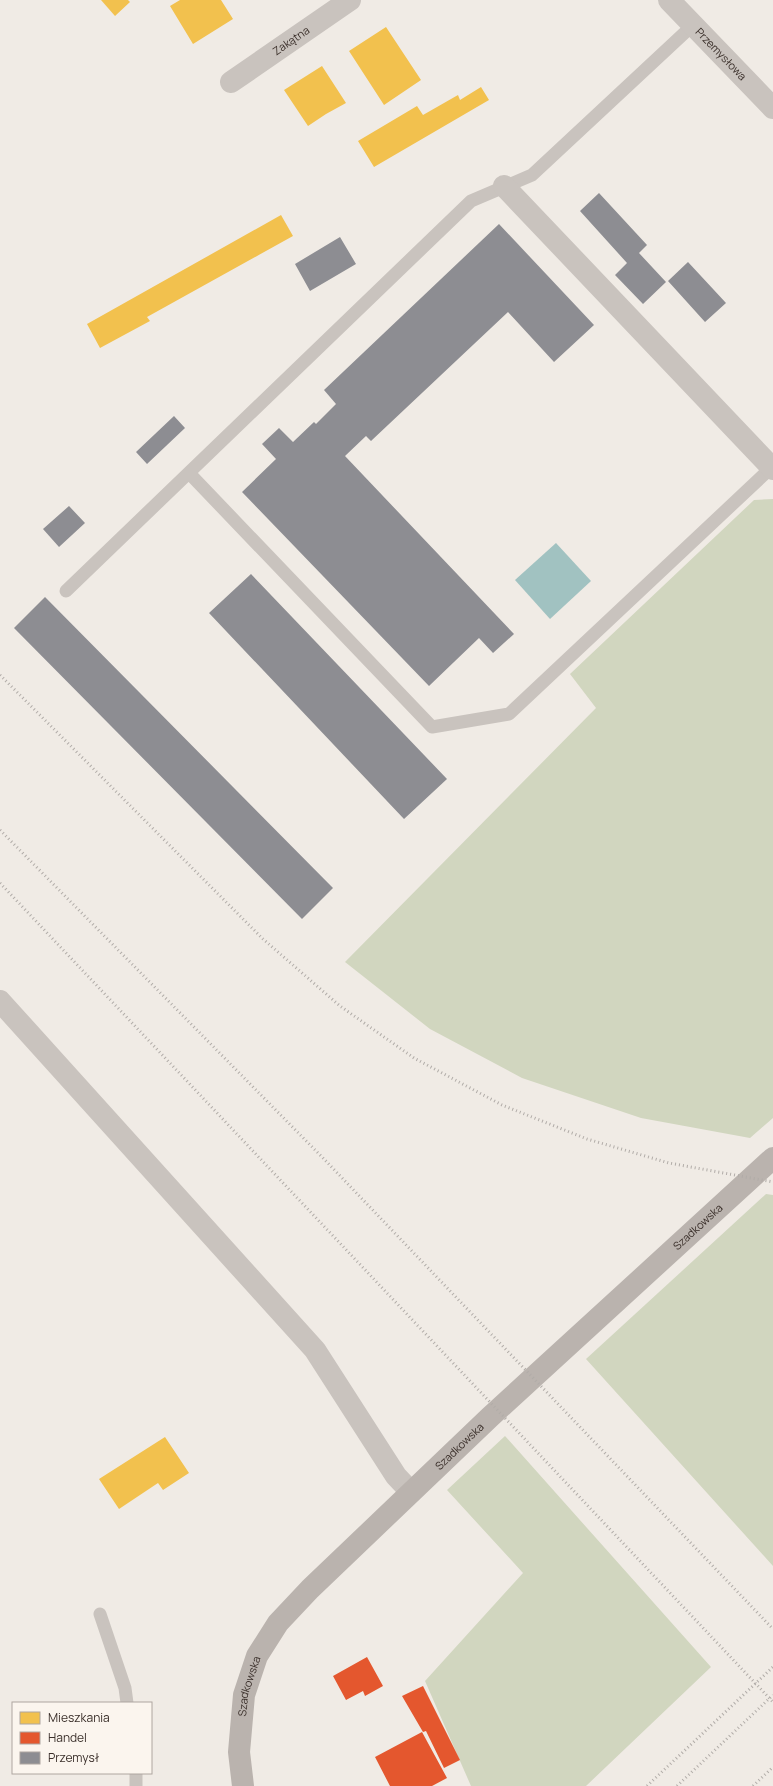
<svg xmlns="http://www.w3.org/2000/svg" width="773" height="1786" viewBox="0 0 773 1786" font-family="Manrope,sans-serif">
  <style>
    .green { fill: #d1d6bf }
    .water { fill: #a1c2c1 }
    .homes { fill: #f2c14e }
    .shops { fill: #e4572e }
    .industry { fill: #8d8d92 }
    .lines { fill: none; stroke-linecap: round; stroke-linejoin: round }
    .lane { stroke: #c9c3be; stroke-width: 13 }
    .street { stroke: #c9c3be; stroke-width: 22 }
    .secondary { stroke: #bab3ae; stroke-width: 22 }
    .rail { stroke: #b1aca8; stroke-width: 3; stroke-dasharray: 1 3; stroke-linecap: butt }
    .labels { text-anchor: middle; stroke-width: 4; stroke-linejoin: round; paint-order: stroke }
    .street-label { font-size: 11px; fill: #3b302b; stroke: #fbf5ee }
  </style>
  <rect width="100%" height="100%" fill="#f0ebe5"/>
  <path class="green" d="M773 499V1118L750 1138 641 1118 522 1078 430 1029 345 962 596 708 570 674 754 500Z
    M766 1194 773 1195V1566L586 1359Z
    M505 1436 711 1667 586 1786H471L425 1681 523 1573 447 1490Z"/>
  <path class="water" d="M556 543 591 581 550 619 515 580Z"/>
  <path class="homes" d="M101 0H128L130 2 115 16Z
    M180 0H221L233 19 193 44 170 6Z
    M386 27 421 80 384 105 349 51Z
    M322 66 346 103 326 114 308 126 284 90Z
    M481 87 489 100 374 167 358 141 417 106 423 115 458 95 460 100Z
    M281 215 293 236 147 317 150 321 100 348 87 324Z
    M165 1437 189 1473 163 1490 158 1483 119 1509 99 1479Z"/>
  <path class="shops" d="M367 1657 383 1686 365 1696 363 1691 346 1700 333 1676Z
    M423 1686 460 1760 444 1768 426 1731 423 1732 402 1696Z
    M422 1732 447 1778 432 1786H390L375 1757Z"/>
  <path class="industry" d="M599 193 647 245 639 253 666 282 643 304 615 275 627 263 580 211Z
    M499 224 594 325 554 362 508 312 371 441 366 436 345 456 514 634 493 653 479 638 429 686 242 492 276 459 262 444 279 428 293 442 314 422 316 424 336 404 324 390Z
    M340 237 356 264 310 291 295 264Z
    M688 262 726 303 705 322 668 281Z
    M174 416 185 428 147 464 136 452Z
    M69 506 85 523 59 547 43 529Z
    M251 574 447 779 404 819 209 613Z
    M45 597 333 888 302 919 14 628Z"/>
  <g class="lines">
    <path class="lane" d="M189 473 432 727 509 714 772 467
      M66 591 471 201 532 175 693 25
      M100 1614 125 1688 127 1703
      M136 1773V1786"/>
    <g class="street">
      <path id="s1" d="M669 0 773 108"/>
      <path id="s2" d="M231 82 350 0"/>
      <path d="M504 186 773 469"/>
      <path d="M0 1001 315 1350 396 1476 411 1492"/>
    </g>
    <path class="secondary" id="s3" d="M243 1786 239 1752 244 1695 257 1656 278 1623 310 1589 490 1417 773 1158"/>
    <path class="rail" d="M0 675 263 939 340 1006 414 1058 502 1105 587 1139 669 1163 773 1182
      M0 830 324 1159 773 1629
      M0 883 773 1702
      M647 1786 773 1667
      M677 1786 773 1695
      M753 1786 773 1767"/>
  </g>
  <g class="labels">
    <g class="street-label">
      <text dy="4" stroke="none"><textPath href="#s2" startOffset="73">Zakątna</textPath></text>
      <text dy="4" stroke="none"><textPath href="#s1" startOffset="75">Przemysłowa</textPath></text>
      <text dy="4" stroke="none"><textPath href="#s3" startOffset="749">Szadkowska</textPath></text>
      <text dy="4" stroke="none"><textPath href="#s3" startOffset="425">Szadkowska</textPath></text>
      <text dy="4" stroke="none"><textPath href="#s3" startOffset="101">Szadkowska</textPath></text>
    </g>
  </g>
  <rect x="12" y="1702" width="140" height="72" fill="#fbf5ee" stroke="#aea6a0"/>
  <rect x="20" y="1712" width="20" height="12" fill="#f2c14e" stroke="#aea6a0"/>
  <text x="48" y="1722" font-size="12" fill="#3b302b">Mieszkania</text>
  <rect x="20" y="1732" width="20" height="12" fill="#e4572e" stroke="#aea6a0"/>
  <text x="48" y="1742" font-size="12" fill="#3b302b">Handel</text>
  <rect x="20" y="1752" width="20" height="12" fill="#8d8d92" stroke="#aea6a0"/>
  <text x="48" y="1762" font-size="12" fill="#3b302b">Przemysł</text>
</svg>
